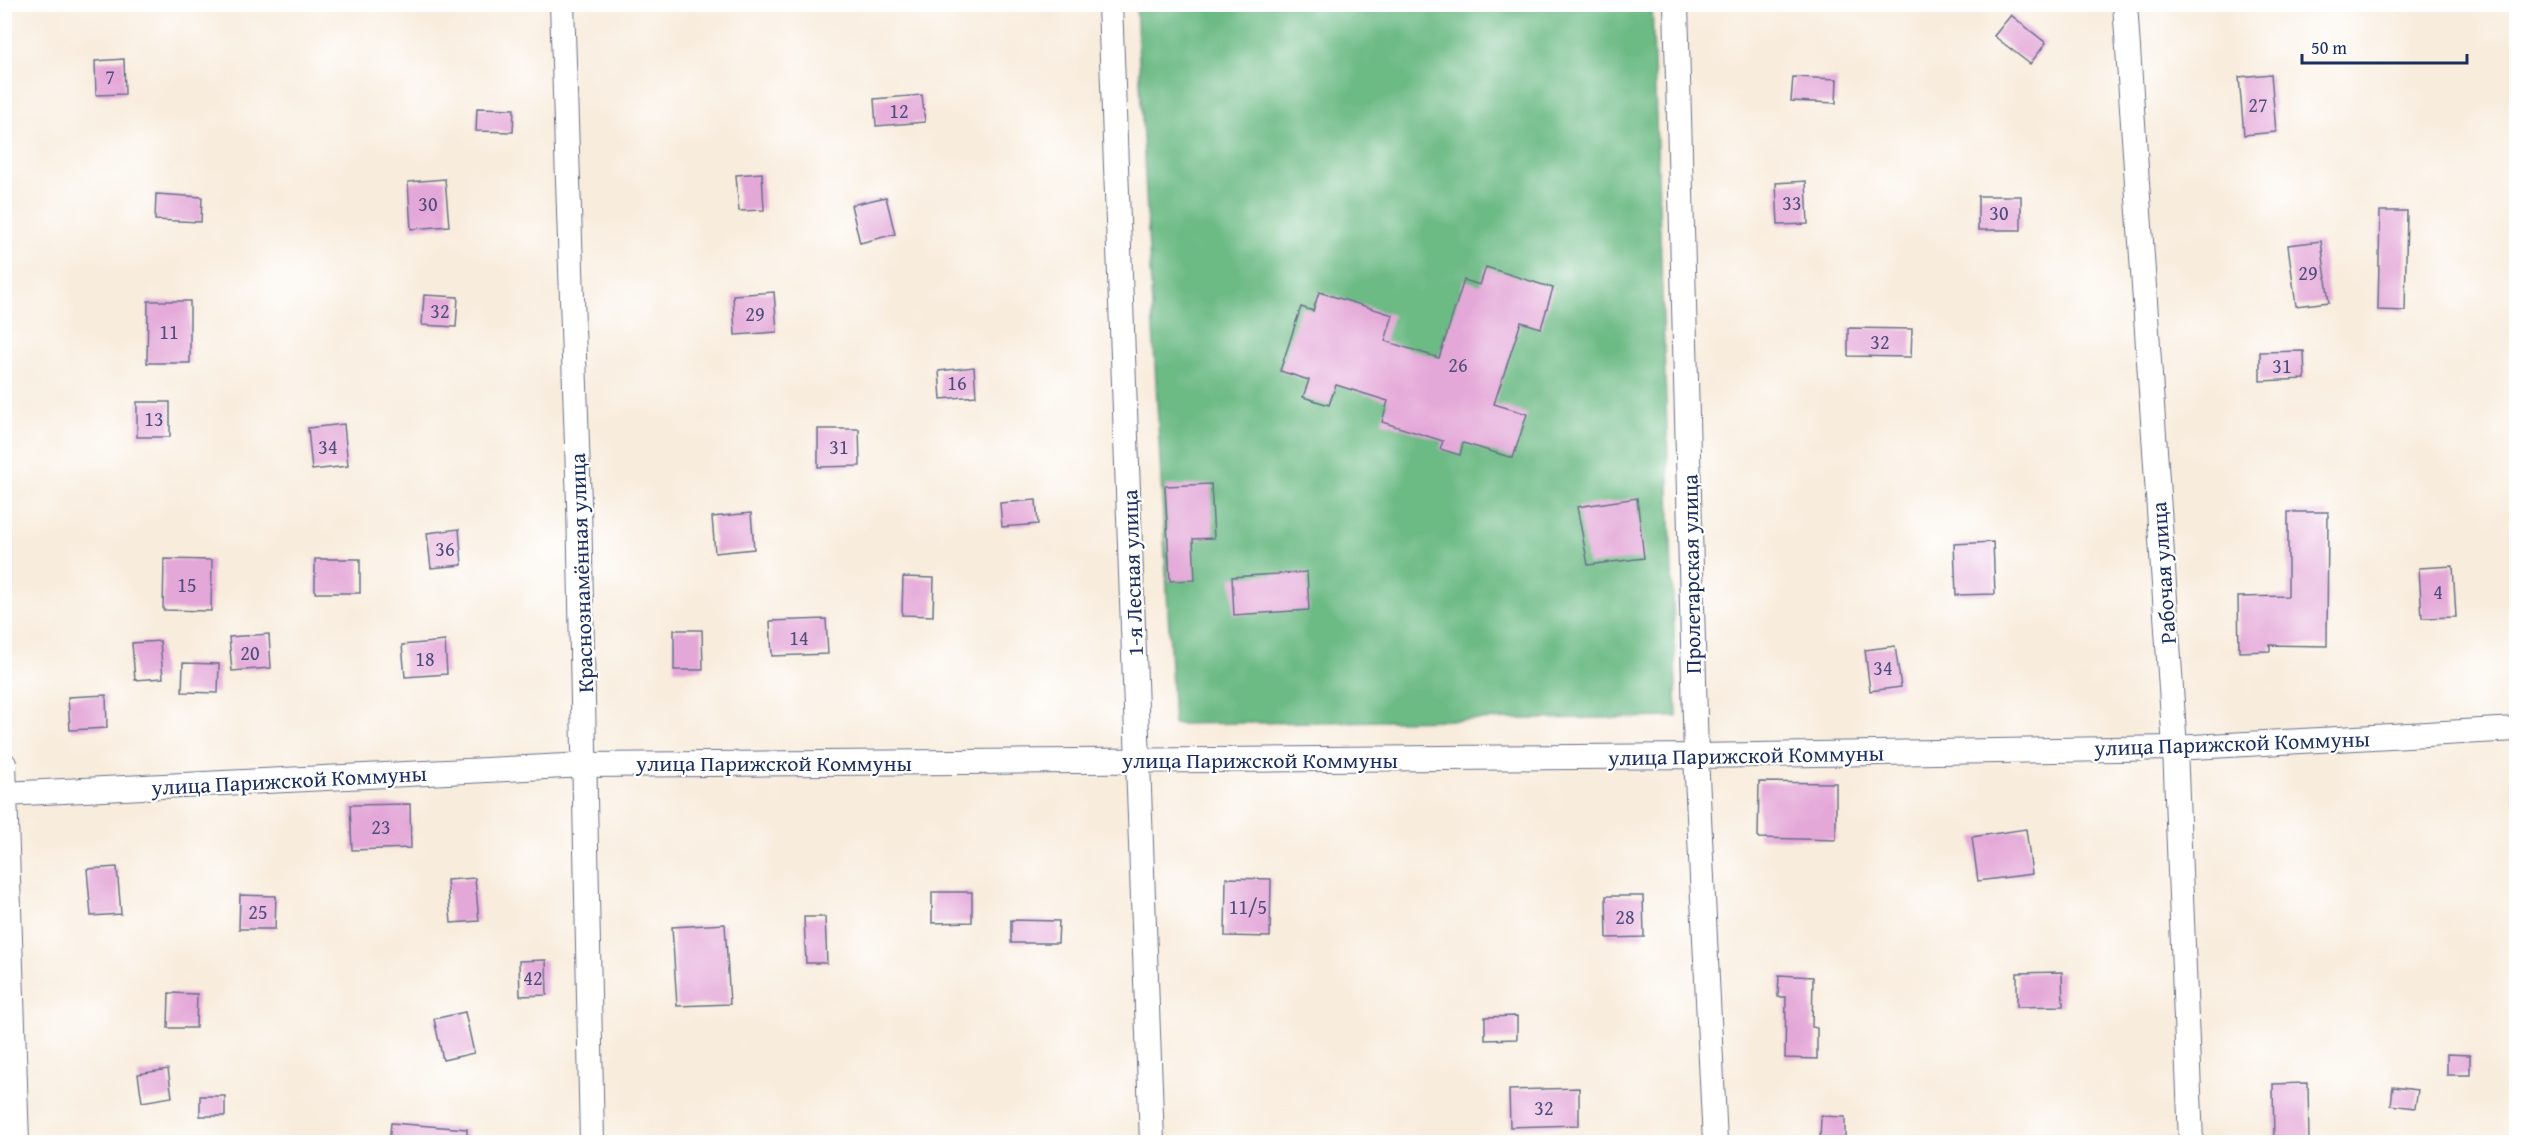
<svg xmlns="http://www.w3.org/2000/svg" width="2521" height="1147" viewBox="0 0 2521 1147" font-family="'Gentium Book Plus',serif">
  <style>
    .forest { fill: #6cba84; stroke: #447471; stroke-width: 1.5 }
    .building { fill: #e4a8d8 }
    .lines { fill: none; stroke-linecap: round; stroke-linejoin: round }
    .street-casing { stroke: #68718a; stroke-width: 26 }
    .street { stroke: #fff; stroke-width: 24 }
    .labels { text-anchor: middle; stroke-width: 4.5; stroke-linejoin: round; paint-order: stroke }
    .number-label { font-size: 20px; fill: #4d4d7c }
    .street-label { font-size: 22px; fill: #1b2f5e; stroke: #fff }
  </style>
  <rect width="100%" height="100%" fill="#fff"/>
  <filter id="ink" filterUnits="userSpaceOnUse"><feTurbulence type="fractalNoise" baseFrequency=".0167" numOctaves="2"/><feDisplacementMap in="SourceGraphic" scale="12" xChannelSelector="R" yChannelSelector="G"/><feConvolveMatrix kernelMatrix="1 2 1 2 8 2 1 2 1" color-interpolation-filters="sRGB"/></filter>
  <filter id="wash" filterUnits="userSpaceOnUse"><feTurbulence type="fractalNoise" baseFrequency=".008" numOctaves="4" result="noise"/><feDisplacementMap in="SourceGraphic" scale="24" xChannelSelector="R" yChannelSelector="G"/><feGaussianBlur stdDeviation="1.35" result="paint"/><feColorMatrix in="noise" values="0 0 0 0 0 0 0 0 0 0 0 0 0 0 0 0 0 1.4 0 .05"/><feComposite in="paint" operator="in"/></filter>
  <g filter="url(#wash)">
    <rect width="100%" height="100%" fill="#f8ecdc"/>
    <path class="forest" d="M1136 5H1652L1677 717 1174 724Z"/>
    <g id="blocks">
      <path class="building" d="M2011 15 2046 43 2030 64 1994 36Z
        M124 59 125 94 96 95 95 61Z
        M2271 74 2276 132 2244 135 2239 77Z
        M1793 77 1837 79 1836 103 1791 101Z
        M922 95 925 122 876 126 874 99Z
        M477 108 514 109 513 132 476 131Z
        M762 173 764 210 739 211 736 175Z
        M445 179 449 226 411 229 408 182Z
        M1806 181 1808 224 1778 225 1776 183Z
        M156 194 202 197 201 222 155 220Z
        M1978 196H2021V230H1978Z
        M886 197 895 234 860 243 851 205Z
        M2380 211H2407L2405 311 2378 310Z
        M2321 241 2329 302 2296 306 2288 245Z
        M1486 267 1553 288 1541 328 1521 322 1494 404 1527 414 1513 458 1463 443 1460 455 1440 449 1443 441 1382 422 1388 401 1336 385 1329 405 1303 397 1309 380 1280 371 1301 307 1313 311 1319 292 1393 315 1385 341 1439 358 1464 280 1480 285Z
        M774 292 777 332 735 335 733 295Z
        M424 295 458 297 456 327 422 325Z
        M148 301H190V363H147Z
        M1848 328 1912 329 1911 357 1848 356Z
        M2304 351 2305 379 2260 381V352Z
        M974 367 976 396 941 399 939 371Z
        M137 402H170V437H137Z
        M344 424 348 466 312 470 308 428Z
        M818 429H859L860 466 818 467Z
        M1211 484 1214 538 1193 539 1195 580 1170 581 1165 486Z
        M1637 498 1644 558 1588 565 1577 507Z
        M1036 500 1038 524 1002 527 1000 503Z
        M2288 512H2328L2327 646 2270 645V651L2239 652 2238 597 2288 596Z
        M751 513 754 549 715 553 712 517Z
        M459 529 462 565 431 568 427 533Z
        M1993 542 1995 594 1956 595 1954 544Z
        M164 559 212 560 211 611 163 610Z
        M315 559H360V593H315Z
        M2453 566 2456 617 2422 618 2419 568Z
        M1307 572 1309 610 1234 615 1232 577Z
        M903 577 934 578 933 616 902 615Z
        M826 619 828 654 772 656 770 621Z
        M674 630H702L703 670H674Z
        M269 634 271 668 232 671 229 637Z
        M160 641 163 678 135 680 132 643Z
        M445 641 447 674 405 677 402 645Z
        M1895 646 1901 687 1870 691 1865 650Z
        M183 663 219 664 218 693 182 692Z
        M106 695 107 728 70 730 68 697Z
        M1759 782 1836 783V840L1758 838Z
        M410 804 411 848 352 850 350 805Z
        M2026 829 2032 874 1978 881 1972 837Z
        M117 867 121 914 91 916 87 869Z
        M475 878 479 921 451 923 447 880Z
        M1226 878 1271 879 1270 937 1225 936Z
        M932 892H972V922L932 923Z
        M240 895 276 896 275 929H239Z
        M1606 896H1643L1644 937 1607 938Z
        M804 917H825L827 963H806Z
        M1011 920 1059 921 1058 943H1011Z
        M725 924 730 1004 677 1006 672 927Z
        M546 960 547 995 520 996 519 961Z
        M2062 972 2063 1006 2017 1007V973Z
        M1779 975 1813 977 1812 1027 1817 1028V1059L1785 1058 1786 997H1778Z
        M169 993 197 994 196 1028H168Z
        M465 1012 474 1053 443 1060 434 1019Z
        M1517 1016V1039L1485 1040V1017Z
        M2447 1054 2470 1055V1075H2447Z
        M168 1069 172 1097 142 1102 138 1074Z
        M2308 1083 2309 1143H2274L2273 1084Z
        M2393 1087 2418 1090 2415 1108 2391 1105Z
        M1579 1088V1125L1510 1127 1509 1090Z
        M200 1096H225V1116H200Z
        M1821 1116 1845 1117V1142H1820Z
        M391 1123 467 1129V1143H389Z"/>
    </g>
  </g>
  <g filter="url(#ink)">
    <use href="#blocks" fill-opacity="0" stroke="#68718a" stroke-width="1.5"/>
    <g class="lines">
      <g class="street-casing">
        <path id="street" d="M562 4 579 504 592 1142
          M1110 4 1152 1142
          M1676 4 1696 756 1715 1142
          M2125 4 2175 748 2191 1142
          M4 764 17 1142
          M4 794 585 765 1696 756 2175 748 2516 729"/>
      </g>
      <use href="#street" class="street"/>
    </g>
  </g>
  <g class="labels">
    <g class="number-label">
      <text x="110" y="84">7</text>
      <text x="2258" y="112">27</text>
      <text x="899" y="118">12</text>
      <text x="1792" y="210">33</text>
      <text x="428" y="211">30</text>
      <text x="1999" y="220">30</text>
      <text x="2308" y="280">29</text>
      <text x="440" y="318">32</text>
      <text x="755" y="321">29</text>
      <text x="169" y="339">11</text>
      <text x="1880" y="349">32</text>
      <text x="1458" y="372">26</text>
      <text x="2282" y="373">31</text>
      <text x="957" y="390">16</text>
      <text x="154" y="426">13</text>
      <text x="328" y="454">34</text>
      <text x="839" y="454">31</text>
      <text x="445" y="556">36</text>
      <text x="187" y="592">15</text>
      <text x="2438" y="599">4</text>
      <text x="799" y="645">14</text>
      <text x="250" y="660">20</text>
      <text x="425" y="666">18</text>
      <text x="1883" y="675">34</text>
      <text x="381" y="834">23</text>
      <text x="1248" y="914">11/5</text>
      <text x="258" y="919">25</text>
      <text x="1625" y="924">28</text>
      <text x="533" y="985">42</text>
      <text x="1544" y="1115">32</text>
    </g>
    <g class="street-label">
      <text transform="translate(581 573) rotate(-92)" y="8">Краснознамённая улица</text>
      <text transform="translate(1132 573) rotate(-92)" y="8">1-я Лесная улица</text>
      <text transform="translate(2163 573) rotate(-94)" y="8">Рабочая улица</text>
      <text transform="translate(1691 574) rotate(-91)" y="8">Пролетарская улица</text>
      <text transform="translate(2232 743) rotate(-2)" y="8">улица Парижской Коммуны</text>
      <text transform="translate(1746 755) rotate(-1)" y="8">улица Парижской Коммуны</text>
      <text x="1260" y="768">улица Парижской Коммуны</text>
      <text x="774" y="771">улица Парижской Коммуны</text>
      <text transform="translate(289 780) rotate(-3)" y="8">улица Парижской Коммуны</text>
    </g>
  </g>
  <rect width="2521" height="1147" fill="none" stroke="#fff" stroke-width="24"/>
  <path d="M2302 54v9h165v-9" fill="none" stroke="#1b2f5e" stroke-width="3"/>
  <text x="2311" y="54" font-size="18" fill="#1b2f5e" stroke="#ffffff" stroke-width="4.5" paint-order="stroke">50 m</text>
</svg>
